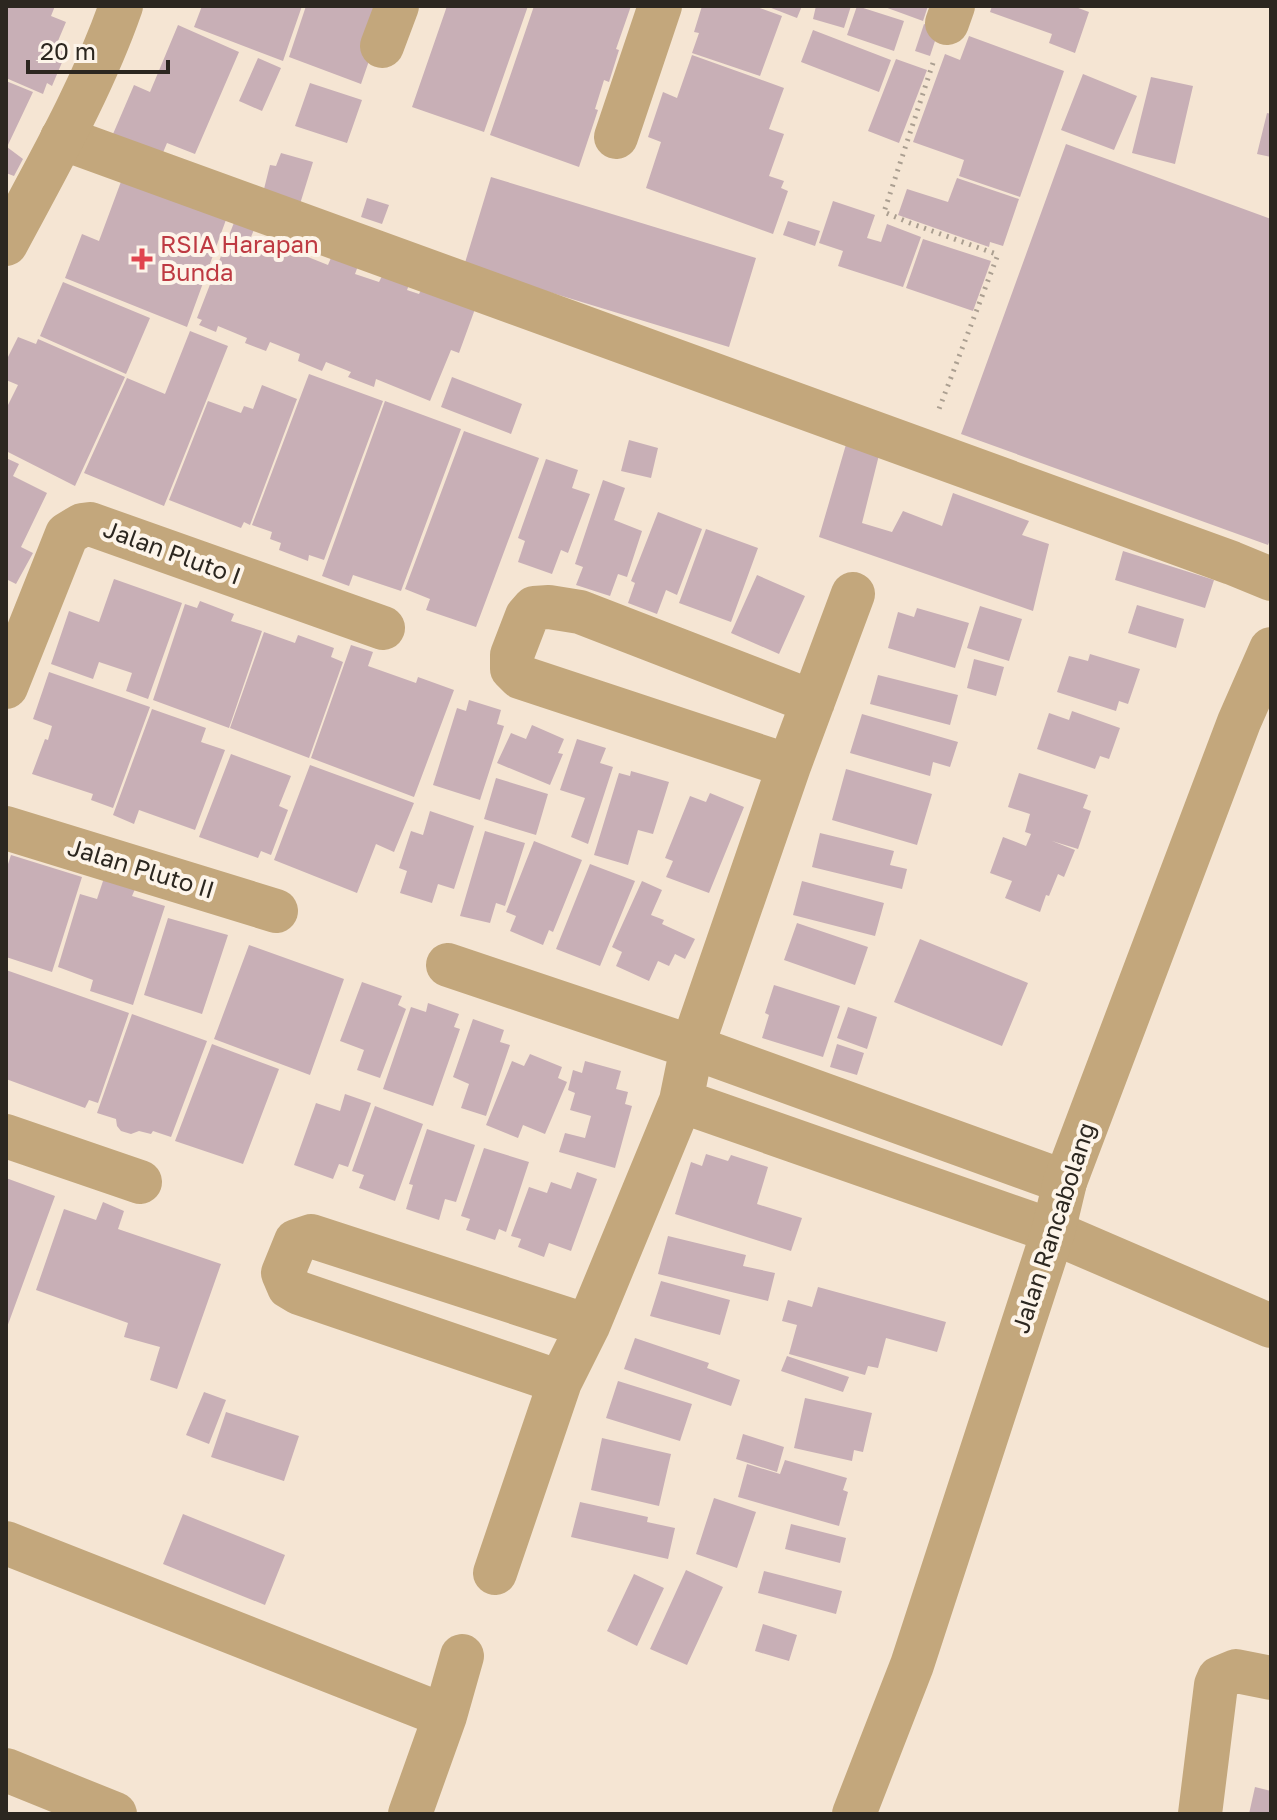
<svg xmlns="http://www.w3.org/2000/svg" width="1277" height="1820" viewBox="0 0 1277 1820" font-family="'Golos Text',sans-serif">
  <style>
    .building { fill: #c8afb6 }
    .lines { fill: none; stroke-linecap: round; stroke-linejoin: round }
    .path { stroke: #ab9f91; stroke-width: 5; stroke-dasharray: 2 6; stroke-linecap: butt }
    .minor { stroke: #c3a77c; stroke-width: 44 }
    .tertiary { stroke: #c3a77c; stroke-width: 44 }
    .health-dot { fill: #e0444e; stroke: #fdf4e9; stroke-width: 3 }
    .labels { text-anchor: middle; stroke-width: 8; stroke-linejoin: round; paint-order: stroke }
    .health-label { font-size: 24px; fill: #be3a42; stroke: #fdf4e9; text-anchor: start }
    .street-label { font-size: 24px; fill: #2c2720; stroke: #fdf4e9 }
  </style>
  <rect width="100%" height="100%" fill="#f5e5d3"/>
  <path class="building" d="M6 6H55L51 16 66 22 55 48 66 53 52 86 47 83 43 94 6 78Z
    M202 6H302L283 61 194 27Z
    M306 6H388L361 84 289 57Z
    M447 6H528L484 132 412 107Z
    M534 6H631L616 49 619 50 609 82 604 80 595 109 598 110 579 167 490 135Z
    M702 6H754L782 16 760 76 692 53 699 33 694 32Z
    M766 6H802L797 18Z
    M816 6H851L844 28 813 19Z
    M857 6 904 21 894 51 847 35Z
    M882 6H928L923 21Z
    M992 6H1073L1089 12 1075 53 1049 43 1052 34 990 12Z
    M924 24 939 29 930 56 915 51Z
    M178 25 239 52 195 154 167 143 162 155 113 134 134 85 150 92Z
    M813 30 891 60 879 92 801 62Z
    M969 36 1064 71 1020 197 959 176 964 160 913 142 945 54 960 60Z
    M692 55 784 88 769 129 784 134 769 176 784 181 781 188 788 191 773 234 646 188 661 142 648 137 663 92 677 98Z
    M258 58 281 68 262 111 239 101Z
    M896 59 927 70 899 143 868 131Z
    M1083 74 1137 96 1114 150 1061 130Z
    M1151 77 1193 86 1175 164 1132 153Z
    M6 81 33 92 7 147 23 159 14 176 6 173Z
    M310 83 362 100 347 143 295 126Z
    M1267 113 1271 114V157L1257 154Z
    M1066 144 1271 219V537L1268 545 961 434Z
    M281 153 313 162 300 204 263 193 270 165 276 166Z
    M491 177 756 258 729 347 464 266Z
    M957 178 1019 199 1003 246 990 242 989 247 898 215 907 189 948 202Z
    M122 179 227 217 187 327 65 278 82 234 99 241Z
    M367 198 389 205 382 224 361 217Z
    M833 201 875 215 867 238 881 242 887 224 921 237 903 287 838 266 843 251 819 243Z
    M235 220 255 227 251 237 273 246 278 233 308 244 303 255 328 265 333 253 359 263 355 274 379 282 385 270 411 280 407 290 419 294 424 284 475 309 459 353 451 350 430 401 376 379 374 387 348 377 351 372 326 362 322 371 298 361 300 354 270 342 266 351 245 343 247 338 218 326 216 332 199 325 202 320 197 318Z
    M788 221 820 231 815 246 783 235Z
    M923 239 991 261 973 311 906 288Z
    M63 282 150 318 126 374 40 336Z
    M190 331 228 346 164 506 84 473 127 378 165 394Z
    M18 337 36 344 38 339 125 377 75 486 6 451V409L18 385 6 380V361Z
    M309 374 383 401 324 560 309 555 308 561 279 550 281 543 270 539 272 532 252 525Z
    M452 377 522 404 511 434 441 407Z
    M262 385 297 399 250 525 244 522 241 528 169 500 208 401 241 413 244 406 253 409Z
    M385 401 461 429 401 591 353 575 349 586 322 576Z
    M464 431 539 458 476 627 426 610 430 599 405 589Z
    M629 440 658 448 651 478 621 471Z
    M847 441 880 451 862 523 892 532 903 511 942 526 953 493 1029 521 1022 535 1049 544 1033 611 819 537Z
    M6 458 19 464 13 476 47 493 21 547 33 553 16 584 6 579Z
    M546 459 578 470 572 488 590 494 568 553 561 550 552 574 518 562 525 541 518 538Z
    M603 480 625 488 614 520 642 531 627 577 618 574 610 596 576 585 583 567 575 564Z
    M658 512 702 529 677 595 666 590 657 614 628 603 635 583 631 581Z
    M706 529 758 548 731 622 679 603Z
    M1123 551 1214 580 1205 608 1115 580Z
    M757 575 805 596 779 654 731 633Z
    M114 579 182 603 148 699 126 691 132 673 99 662 93 679 51 664 69 611 99 622Z
    M200 601 234 614 231 621 262 631 229 728 153 700 185 604 197 608Z
    M1137 605 1184 619 1176 648 1128 633Z
    M980 606 1022 619 1009 661 967 648Z
    M917 608 969 623 955 668 888 648 898 612 914 617Z
    M264 632 295 643 298 635 334 648 331 657 343 662 309 758 230 728Z
    M351 645 373 652 368 666 416 683 418 677 454 690 414 797 311 758Z
    M1090 654 1140 669 1128 704 1119 701 1116 711 1057 692 1069 656 1088 661Z
    M974 659 1004 667 996 696 967 688Z
    M49 672 150 707 113 808 91 800 93 794 32 774 45 739 48 740 52 726 33 719Z
    M878 675 958 695 950 725 870 704Z
    M469 700 501 710 497 724 504 726 480 800 433 785 457 708 466 711Z
    M152 709 206 728 201 742 225 750 195 830 139 810 134 824 113 815Z
    M1072 711 1120 728 1109 759 1100 756 1095 769 1037 749 1049 713 1069 720Z
    M862 714 958 742 950 767 933 762 930 776 850 753Z
    M532 725 564 739 558 753 563 754 550 785 497 763 511 733 526 739Z
    M577 739 606 748 600 763 613 767 588 844 571 837 585 798 560 790Z
    M231 754 291 776 279 806 288 810 271 855 261 851 258 858 199 837Z
    M310 765 414 803 394 852 376 844 357 893 274 860Z
    M846 769 932 794 917 845 832 820Z
    M631 771 669 782 653 834 638 830 628 865 594 855 619 773 630 776Z
    M1019 773 1088 795 1083 808 1091 811 1078 849 1052 841 1075 850 1064 877 1058 874 1049 896 1046 895 1040 912 1005 898 1012 881 990 873 1003 837 1026 846 1031 834 1025 832 1030 814 1008 807Z
    M496 778 548 794 536 835 484 819Z
    M710 793 744 807 709 893 666 877 673 861 665 858 690 796 706 802Z
    M430 811 474 826 454 889 438 884 432 903 400 893 407 871 399 868 411 831 423 835Z
    M485 831 525 843 505 906 496 903 490 923 460 916Z
    M820 833 894 851 890 865 907 869 902 889 812 867Z
    M534 841 582 860 553 932 549 930 543 945 510 931 516 916 506 912Z
    M11 855 82 877 52 972 6 957V870Z
    M590 864 635 881 600 966 556 949Z
    M104 878 135 889 132 896 165 906 133 1005 90 991 93 980 58 967 80 894 97 899Z
    M642 881 662 890 651 915 664 920 662 924 695 939 685 959 675 954 669 966 658 961 649 981 616 966 622 952 612 947Z
    M802 881 884 903 875 936 793 915Z
    M168 918 228 935 202 1014 144 995Z
    M797 923 868 947 855 985 784 960Z
    M920 939 1028 983 1002 1046 894 1002Z
    M249 945 344 979 310 1075 214 1039Z
    M6 970 129 1013 98 1103 89 1100 85 1108 6 1079Z
    M362 982 402 996 398 1005 406 1009 380 1078 357 1070 364 1050 340 1041Z
    M774 985 840 1006 823 1057 762 1038 769 1015 765 1013Z
    M428 1003 459 1014 454 1027 460 1029 433 1106 383 1089 411 1007 426 1012Z
    M848 1007 877 1017 867 1049 837 1038Z
    M132 1014 207 1041 171 1137 153 1131 151 1134 139 1131 131 1134 121 1131 117 1126 116 1119 97 1113Z
    M473 1019 504 1030 500 1042 510 1045 486 1116 461 1108 469 1084 453 1077Z
    M212 1044 279 1069 243 1164 175 1141Z
    M837 1044 864 1053 857 1075 830 1067Z
    M530 1054 562 1067 558 1078 567 1082 545 1134 523 1125 518 1138 486 1125 512 1061 524 1066Z
    M585 1061 621 1071 616 1089 628 1092 625 1104 632 1106 615 1168 559 1152 565 1133 585 1138 591 1116 570 1110 575 1093 568 1090 573 1070 582 1073Z
    M345 1094 371 1103 348 1167 339 1164 333 1179 294 1165 316 1103 340 1111Z
    M375 1106 423 1124 395 1201 359 1188 364 1175 352 1171Z
    M427 1129 475 1145 456 1202 445 1199 439 1220 406 1209 413 1185 409 1184Z
    M484 1148 529 1162 506 1232 499 1229 495 1240 466 1230 470 1219 461 1216Z
    M706 1154 728 1161 731 1155 768 1167 757 1204 802 1218 791 1251 675 1214 691 1162 702 1166Z
    M577 1172 597 1179 571 1251 549 1243 544 1257 518 1247 521 1239 511 1236 529 1187 547 1193 551 1182 571 1189Z
    M6 1178 55 1196 6 1330Z
    M103 1202 124 1211 118 1229 221 1264 177 1389 150 1380 160 1347 124 1337 128 1323 36 1290 64 1209 96 1220Z
    M668 1236 746 1255 743 1266 775 1273 768 1301 658 1274Z
    M661 1281 730 1300 720 1335 650 1316Z
    M818 1287 946 1322 937 1352 886 1338 878 1368 868 1366 865 1375 789 1354 797 1325 782 1321 788 1300 812 1307Z
    M635 1338 709 1363 707 1368 740 1380 731 1406 624 1369Z
    M787 1356 849 1377 843 1392 781 1371Z
    M618 1381 692 1404 680 1441 606 1418Z
    M204 1392 226 1400 209 1444 186 1435Z
    M805 1398 872 1413 863 1452 854 1450 852 1461 794 1448Z
    M226 1412 299 1436 284 1481 211 1457Z
    M743 1434 784 1447 777 1472 736 1459Z
    M602 1438 671 1454 659 1506 591 1490Z
    M785 1460 847 1478 843 1490 848 1492 839 1526 738 1497 747 1464 780 1474Z
    M714 1498 756 1512 737 1568 696 1554Z
    M580 1502 648 1517 647 1522 675 1528 668 1559 571 1537Z
    M183 1514 285 1555 265 1605 163 1564Z
    M791 1524 846 1538 840 1563 785 1549Z
    M686 1570 723 1587 687 1665 650 1649Z
    M764 1571 842 1591 836 1614 758 1593Z
    M634 1574 664 1588 637 1646 607 1631Z
    M763 1624 797 1635 789 1661 755 1651Z
    M1255 1787 1271 1791V1814H1249Z"/>
  <g class="lines">
    <path class="path" d="M933 63 884 212 910 223 996 254 997 257 939 409"/>
    <path class="minor" d="M947 23 953 6
      M382 46 397 6
      M616 137 660 6
      M62 138 1232 563 1271 579
      M6 687 67 534 82 525 90 524 383 628
      M789 766 520 677 512 669V655L527 616 534 608 549 607 580 612 813 702
      M6 828 276 911
      M448 965 692 1047 1065 1182
      M681 1101 1041 1227 1271 1326
      M6 1136 140 1182
      M560 1382 299 1293 289 1287 283 1273 296 1241 311 1236 588 1326
      M6 1543 445 1716
      M495 1573 560 1382 588 1326 681 1101 692 1047 789 766 853 594
      M6 1770 115 1814
      M410 1814 445 1716 462 1656
      M1200 1814 1216 1685 1219 1678 1236 1671 1271 1678"/>
    <path class="tertiary" d="M6 244C47 167 92 89 121 6
      M854 1814 912 1665 1053 1232 1065 1182 1239 722 1271 649"/>
  </g>
  <path class="health-dot" d="M138 247h8v8h8v8h-8v8h-8v-8h-8v-8h8z"/>
  <g class="labels">
    <g class="health-label">
      <text x="160" y="253">RSIA Harapan<tspan x="160" dy="28">Bunda</tspan></text>
    </g>
    <g class="street-label">
      <text transform="translate(172 553) rotate(20)" y="8">Jalan Pluto I</text>
      <text transform="translate(141 869) rotate(17)" y="8">Jalan Pluto II</text>
      <text transform="translate(1054 1228) rotate(-72)" y="8">Jalan Rancabolang</text>
    </g>
  </g>
  <rect width="1277" height="1820" fill="none" stroke="#2c2720" stroke-width="16"/>
  <path d="M28 60v12h140v-12" fill="none" stroke="#2c2720" stroke-width="4"/>
  <text x="40" y="60" font-size="24" fill="#2c2720" stroke="#fdf4e9" stroke-width="6" paint-order="stroke">20 m</text>
</svg>
